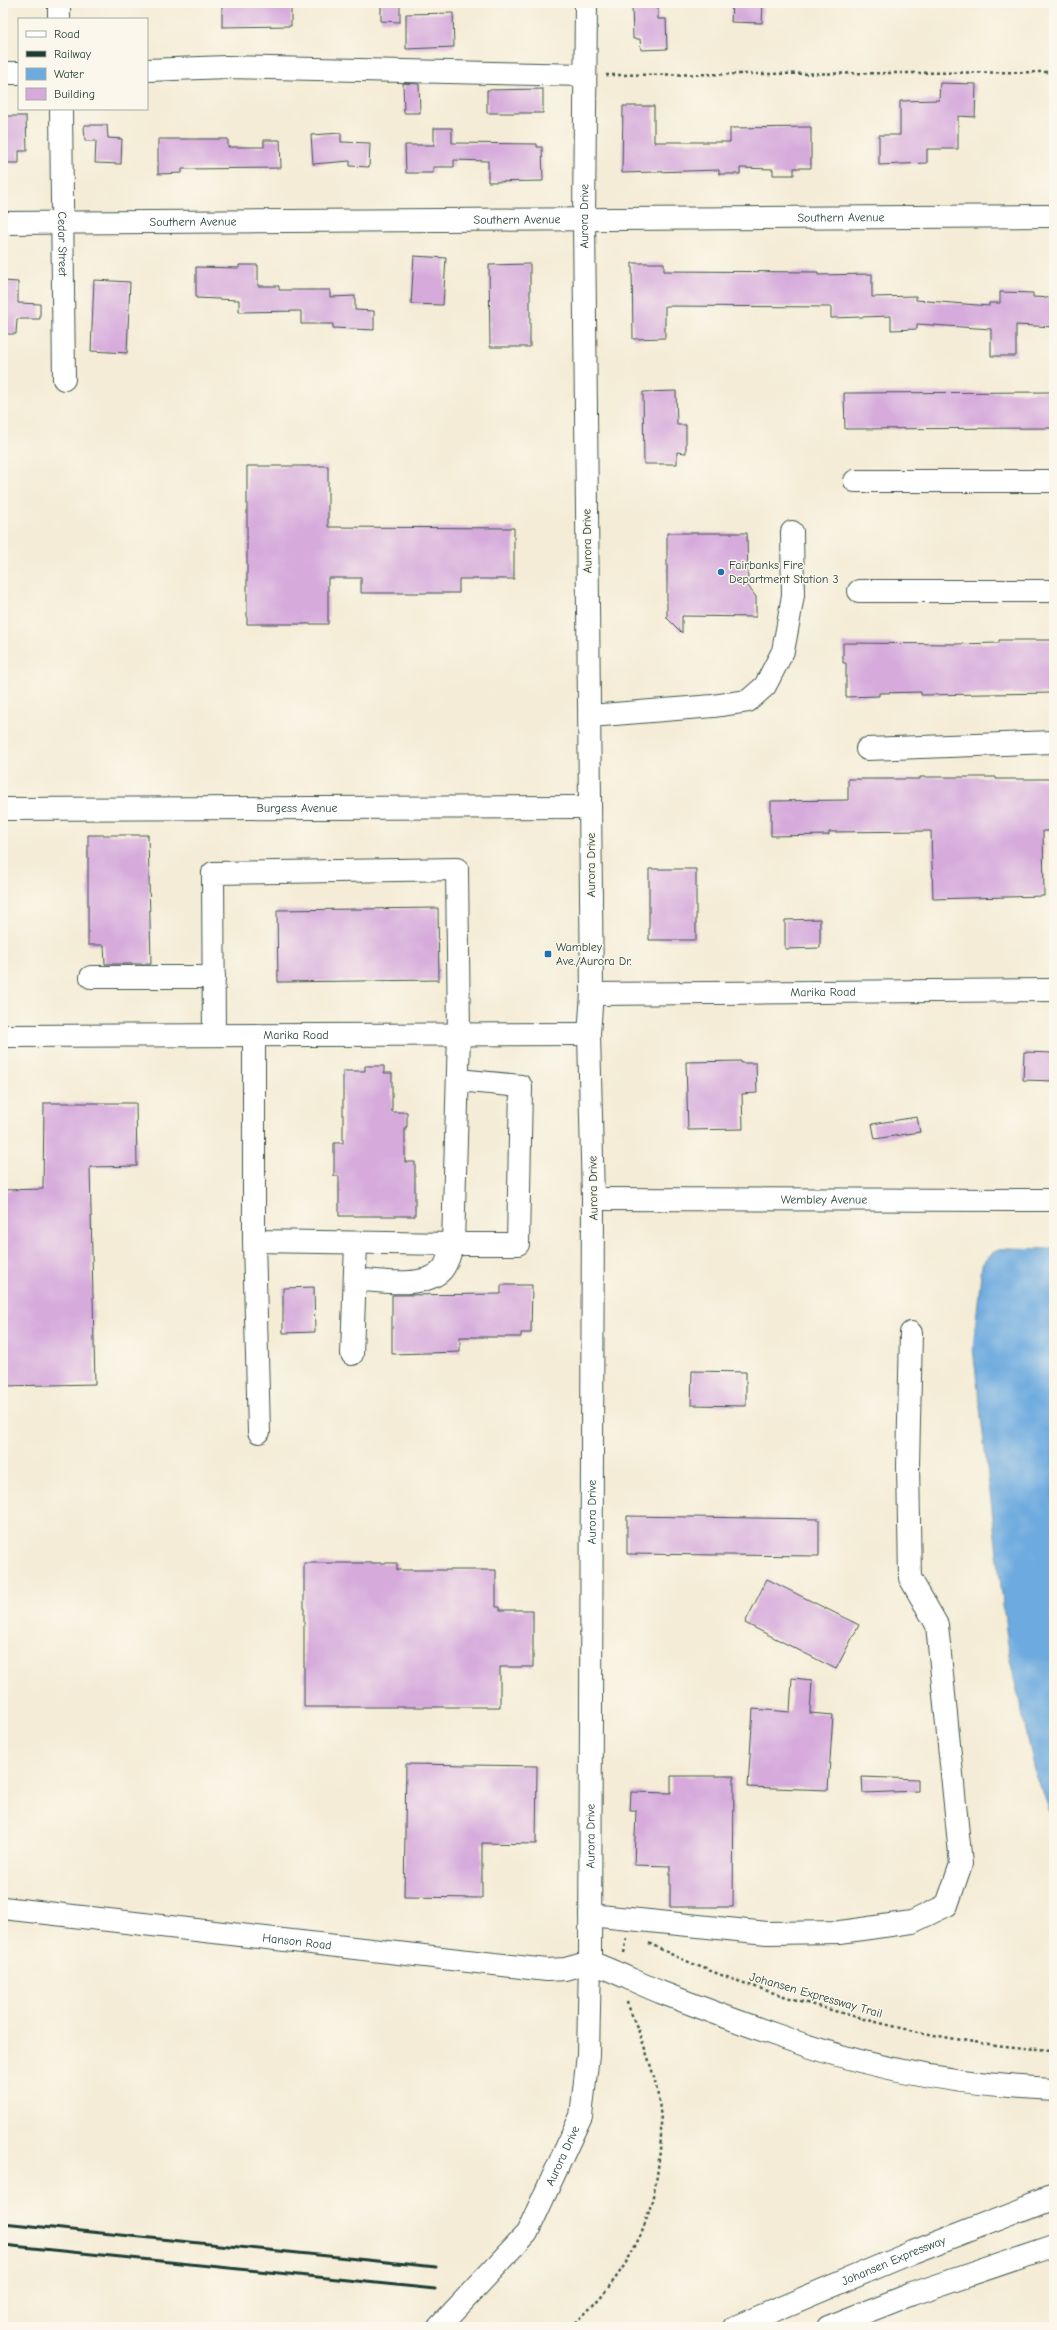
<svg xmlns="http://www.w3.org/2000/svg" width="1057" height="2330" viewBox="0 0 1057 2330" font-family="'Comic Neue',sans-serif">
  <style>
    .water { fill: #6daadf; stroke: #46748a }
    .building { fill: #d6abdc }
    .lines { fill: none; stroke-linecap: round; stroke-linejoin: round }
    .minor-casing { stroke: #3f574c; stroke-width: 24 }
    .highway-casing { stroke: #3f574c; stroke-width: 24 }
    .path { stroke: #3f574c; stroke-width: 2.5; stroke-dasharray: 3 3; stroke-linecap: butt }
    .minor { stroke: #fff; stroke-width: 22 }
    .highway { stroke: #fff; stroke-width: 22 }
    .rail { stroke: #1f3d34; stroke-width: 3 }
    .poi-dot { fill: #1f6fb2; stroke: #fbf7ec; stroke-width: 1.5 }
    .labels { text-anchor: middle; stroke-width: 3; stroke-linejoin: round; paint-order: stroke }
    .street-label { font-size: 12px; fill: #1f3d34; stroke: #fbf7ec }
    .poi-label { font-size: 12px; fill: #1f3d34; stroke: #fbf7ec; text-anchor: start }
  </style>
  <rect width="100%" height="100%" fill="#fbf7ec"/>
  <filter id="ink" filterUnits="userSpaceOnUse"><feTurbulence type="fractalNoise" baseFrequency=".025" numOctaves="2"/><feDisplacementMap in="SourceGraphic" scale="8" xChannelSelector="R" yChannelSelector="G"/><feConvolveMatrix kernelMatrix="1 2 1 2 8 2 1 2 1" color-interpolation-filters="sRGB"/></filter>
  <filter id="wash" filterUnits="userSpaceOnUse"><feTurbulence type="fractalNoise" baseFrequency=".012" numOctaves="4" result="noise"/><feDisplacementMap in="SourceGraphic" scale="16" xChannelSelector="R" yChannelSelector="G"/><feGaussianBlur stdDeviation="0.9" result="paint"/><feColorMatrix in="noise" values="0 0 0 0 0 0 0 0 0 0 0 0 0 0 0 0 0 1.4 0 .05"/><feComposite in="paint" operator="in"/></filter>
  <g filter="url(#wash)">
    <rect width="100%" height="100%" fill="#f4ecd6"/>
    <path class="water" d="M1007 1248 1054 1249V1821L1036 1775 1009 1655 973 1348 982 1265C989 1254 995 1250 1007 1248Z"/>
    <g id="blocks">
      <path class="building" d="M222 3H291V26L222 27Z
        M381 3H400V22L381 21Z
        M632 3H658V19H666L667 49 641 50 640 39H633Z
        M732 3H763L762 23 731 22Z
        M453 13 454 47 406 49V14Z
        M403 83 419 84 420 113H404Z
        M940 83 976 84 975 117 958 116V149H927V163L879 165V135H900V101L939 100Z
        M543 89V113H487V90Z
        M623 106H654V142H730V128L811 127V168H794V175H773V169L740 168V174H719V170L622 173Z
        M3 116H26L27 151H19V163H3Z
        M84 125H107L108 138 122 139 121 164 95 163 96 141H85Z
        M434 128H452V143L537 144V147H542L543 181 488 182V161L454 160V167H433V173H406L405 145H434Z
        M341 133V142L370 143 369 167 350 166V161L313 164 311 135Z
        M158 139H228V147H264V140H280L281 168 182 169V173L158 174Z
        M414 256 446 258 443 305 411 304Z
        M632 263H664V271L818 272V275L872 274V297L916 296V300L989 306V303H1000V292L1033 293V297L1054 298V327L1016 325V356H991V329L917 324V329L891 330V316L831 318V307L665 306V338L633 339Z
        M530 264V347H490L489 265Z
        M239 265H258V286H279V290H330V297L355 296V310L374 311V330L333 328V324H301V311L239 312V300L196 298V267L239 268Z
        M94 280 130 282 127 353 91 351Z
        M3 281 18 282V303L40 304V319H17L16 334H3Z
        M676 391 677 425H686V453L677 452V464H644L643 392Z
        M1054 392V428L845 429 844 393Z
        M247 466H328V527L514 528V579H459V593H361V578H328V624H247Z
        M667 533H747L748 586 756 597V617L682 616V633L667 618Z
        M999 640H1054V693L921 695V692L879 693V696L846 697V663H843V643L955 644 999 643Z
        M920 777H996V779H1054V831H1043L1044 896 933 899 931 831 829 832V835L771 836V801L848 800V779H920Z
        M88 835H148L151 964H105L104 945H88Z
        M649 869H696V940H649Z
        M438 908 439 980 278 982 277 910Z
        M820 919V948L785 949V920Z
        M1024 1052 1054 1053V1081L1023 1080Z
        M741 1061V1063H756L757 1093 742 1094 743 1129 688 1130 686 1062Z
        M365 1066H384V1073H392V1112H407V1127H405V1162H415V1216H339V1176H334V1143H343V1071H365Z
        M44 1103H136L137 1166 90 1167 95 1384 3 1386V1190L43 1189Z
        M917 1117 920 1132 875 1139 872 1124Z
        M501 1285H532L531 1333H521V1337H460V1352L392 1354V1295L501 1294Z
        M314 1287 315 1332 283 1333V1288Z
        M692 1371 746 1372V1406L691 1405Z
        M627 1516 819 1519V1556L627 1554Z
        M304 1563H397V1570H496V1607H500V1610H533V1667H500V1707H304Z
        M767 1579 859 1625 836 1669 745 1623Z
        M792 1678 812 1680 810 1713 833 1715 828 1790 748 1787 753 1709 790 1712Z
        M406 1764 537 1766 536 1844 482 1843V1898L404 1897Z
        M671 1776H734L733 1907H670V1866L634 1865 636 1810H630L631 1792 671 1793Z
        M862 1777 918 1779V1791L863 1793Z"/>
    </g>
  </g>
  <g filter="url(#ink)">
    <use href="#blocks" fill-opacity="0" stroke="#3f574c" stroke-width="1"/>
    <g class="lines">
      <g class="minor-casing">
        <g id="minor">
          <path d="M59 3V19"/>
          <path d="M147 70 227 67 585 75"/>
          <path d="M3 73H19"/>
          <path id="s1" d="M61 109 64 379"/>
          <path id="s2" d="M3 223 1054 216"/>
          <path d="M855 481H1054"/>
          <path d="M859 591H1054"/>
          <path d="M590 716 713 706 748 701 765 686 783 651 789 619 793 595 792 532"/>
          <path d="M867 749 1054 742"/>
          <path id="s3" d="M3 809 590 807"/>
          <path d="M91 977H214"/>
          <path id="s4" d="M592 994 1054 990"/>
          <path d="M214 1035 213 873 457 869 459 1034 453 1244 254 1241 259 1432"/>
          <path d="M254 1035V1241"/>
          <path id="s5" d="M3 1036 589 1034"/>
          <path id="s6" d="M593 1199 1054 1200"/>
          <path d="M355 1279C378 1281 425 1289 442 1270 448 1263 450 1252 453 1244H518L521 1086 458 1080"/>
          <path d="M352 1354 356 1243"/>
          <path id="s7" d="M3 1908 547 1970 565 1969 590 1962"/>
          <path d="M590 1915 767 1933 840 1932 912 1922 947 1905 961 1864 937 1625 910 1578 908 1465 911 1333"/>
          <path id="s8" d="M439 2327 527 2233 581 2116 588 2055 590 1962 593 1199 589 1034 592 994 584 220 586 3"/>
        </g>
      </g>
      <g class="highway-casing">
        <g id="highway">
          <path d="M590 1962C614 1971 636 1982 660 1992 699 2007 739 2022 779 2036 866 2068 961 2085 1054 2089"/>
          <path id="s9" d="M735 2327 913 2252 1054 2197"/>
          <path d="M828 2327 912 2294 1054 2246"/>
        </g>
      </g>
      <path class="path" d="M606 75 1054 72
        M649 1943C694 1967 742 1983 790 1998 876 2024 964 2046 1054 2050
        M624 1953 627 1938
        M571 2327C624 2278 652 2231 659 2159 661 2143 662 2126 660 2110 656 2072 640 2035 626 2000"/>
      <use href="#minor" class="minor"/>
      <use href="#highway" class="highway"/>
      <path class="rail" d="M3 2223 436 2267
        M3 2245 435 2289"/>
    </g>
  </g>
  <g class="poi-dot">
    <circle cx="721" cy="572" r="4"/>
    <rect x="544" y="950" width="8" height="8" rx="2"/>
  </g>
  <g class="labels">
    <g class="street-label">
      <text dy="4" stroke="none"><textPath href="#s8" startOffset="2158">Aurora Drive</textPath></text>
      <text dy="4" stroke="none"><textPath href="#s2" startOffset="838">Southern Avenue</textPath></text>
      <text dy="4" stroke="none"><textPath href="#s2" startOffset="514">Southern Avenue</textPath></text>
      <text dy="4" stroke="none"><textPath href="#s2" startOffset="190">Southern Avenue</textPath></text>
      <text dy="4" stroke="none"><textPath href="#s1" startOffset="135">Cedar Street</textPath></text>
      <text transform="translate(587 541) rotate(-91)" y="4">Aurora Drive</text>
      <text dy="4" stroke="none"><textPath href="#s3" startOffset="294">Burgess Avenue</textPath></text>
      <text transform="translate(591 865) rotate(-90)" y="4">Aurora Drive</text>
      <text dy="4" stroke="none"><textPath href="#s4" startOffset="231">Marika Road</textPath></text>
      <text dy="4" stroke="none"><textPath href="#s5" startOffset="293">Marika Road</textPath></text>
      <text transform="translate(593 1188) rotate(-91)" y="4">Aurora Drive</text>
      <text dy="4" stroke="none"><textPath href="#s6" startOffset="231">Wembley Avenue</textPath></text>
      <text dy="4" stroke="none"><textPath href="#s8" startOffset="862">Aurora Drive</textPath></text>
      <text dy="4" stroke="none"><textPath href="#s8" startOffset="538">Aurora Drive</textPath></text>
      <text dy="4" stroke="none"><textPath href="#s7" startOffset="296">Hanson Road</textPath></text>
      <text transform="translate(816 1995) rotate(16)" y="4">Johansen Expressway Trail</text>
      <text dy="4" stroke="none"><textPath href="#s8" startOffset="214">Aurora Drive</textPath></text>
      <text dy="4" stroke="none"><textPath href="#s9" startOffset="172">Johansen Expressway</textPath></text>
    </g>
    <g class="poi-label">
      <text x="729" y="569">Fairbanks Fire<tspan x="729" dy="14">Department Station 3</tspan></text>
      <text x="556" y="951">Wambley<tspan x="556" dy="14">Ave./Aurora Dr.</tspan></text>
    </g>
  </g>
  <rect width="1057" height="2330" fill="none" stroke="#fbf7ec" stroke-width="16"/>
  <rect x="18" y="18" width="130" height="92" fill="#fbf7ec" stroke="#a3ada2"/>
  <rect x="26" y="31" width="20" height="6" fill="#ffffff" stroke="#a3ada2"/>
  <text x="54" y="38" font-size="12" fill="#1f3d34">Road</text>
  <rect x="26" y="51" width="20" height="6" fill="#1f3d34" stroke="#a3ada2"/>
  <text x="54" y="58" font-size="12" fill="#1f3d34">Railway</text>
  <rect x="26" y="68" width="20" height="12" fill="#6daadf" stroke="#a3ada2"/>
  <text x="54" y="78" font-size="12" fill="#1f3d34">Water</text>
  <rect x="26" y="88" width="20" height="12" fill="#d6abdc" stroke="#a3ada2"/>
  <text x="54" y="98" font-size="12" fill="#1f3d34">Building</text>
</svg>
